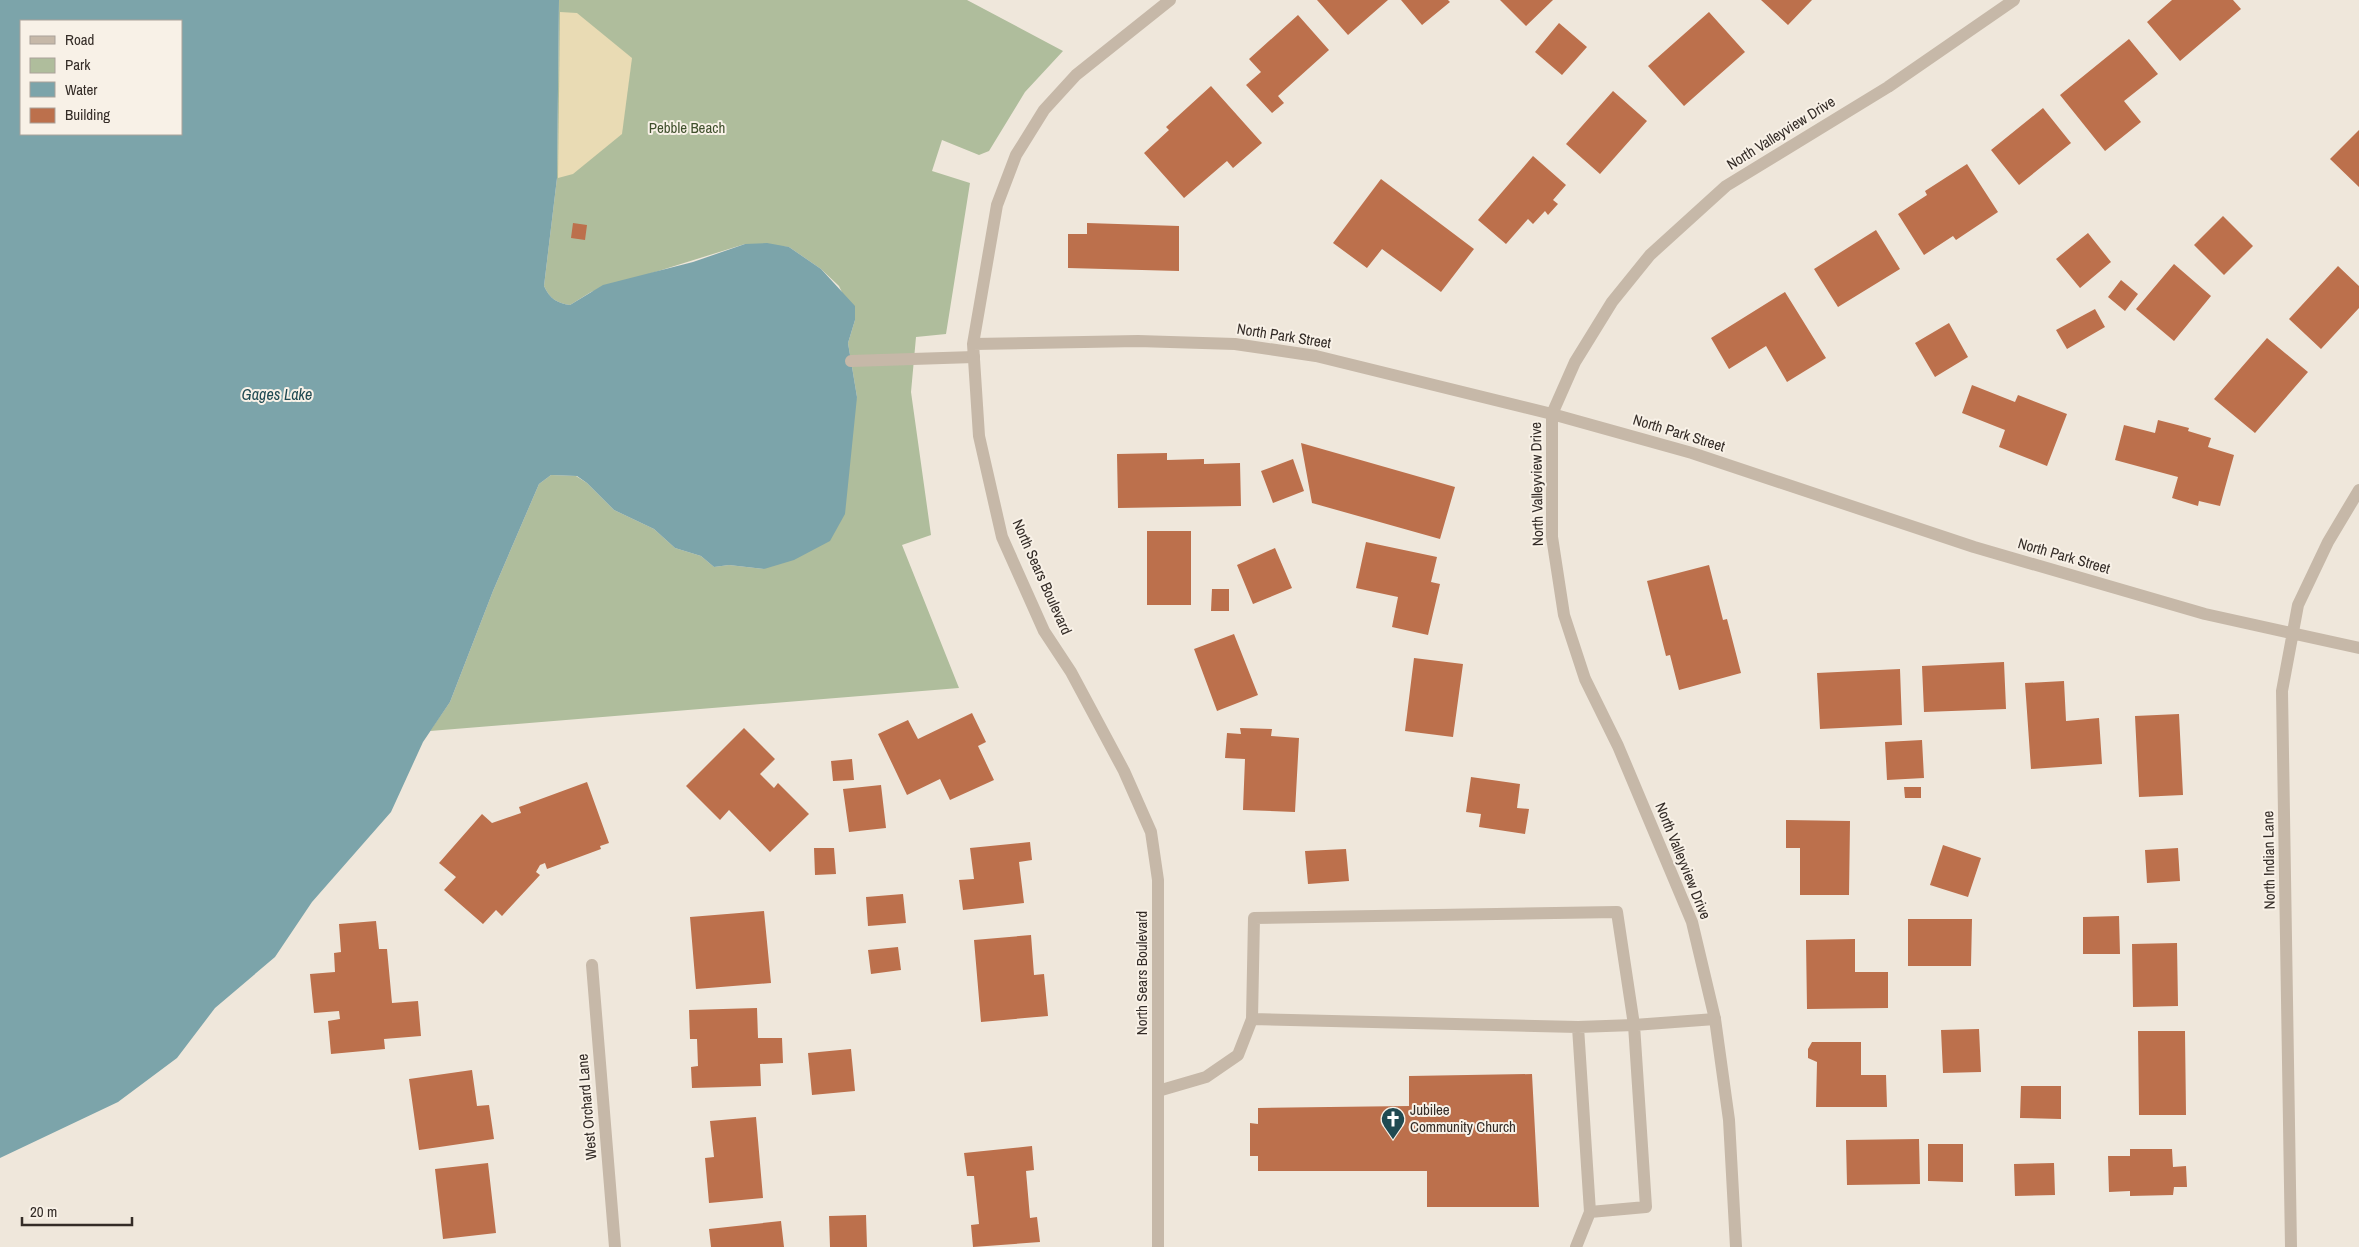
<svg xmlns="http://www.w3.org/2000/svg" width="2359" height="1247" viewBox="0 0 2359 1247" font-family="'Archivo Narrow',sans-serif">
  <style>
    .green { fill: #afbd9c }
    .sand { fill: #e9dbb4 }
    .water { fill: #7ca4aa; fill-rule: evenodd }
    .building { fill: #bc704c }
    .lines { fill: none; stroke-linecap: round; stroke-linejoin: round }
    .lane { stroke: #c6b8a8; stroke-width: 12 }
    .street { stroke: #c6b8a8; stroke-width: 12 }
    .labels { text-anchor: middle; stroke-width: 4; stroke-linejoin: round; paint-order: stroke }
    .park-label { font-size: 15px; fill: #40502d; stroke: #f8f1e7 }
    .street-label { font-size: 15px; fill: #342c27; stroke: #f8f1e7 }
    .poi-label { font-size: 15px; fill: #342c27; stroke: #f8f1e7; text-anchor: start }
    .water-label { font-size: 16px; font-style: italic; fill: #204a52; stroke: #f8f1e7 }
  </style>
  <rect width="100%" height="100%" fill="#efe7db"/>
  <path class="green" d="M559 0H967L1063 51 1025 92 989 151 979 155 942 140 932 171 970 183 946 334 916 337 911 392 931 535 902 545 959 688 430 731 450 702 493 591 539 484 551 475 576 476 587 483 614 510 654 529 675 548 701 556 714 567 729 565 764 569 857 397 848 343 855 320 839 286 821 269 789 247 745 244 591 292 570 305C557 303 550 299 544 286L557 178Z"/>
  <path class="sand" d="M560 12 577 13 632 58 622 134 573 174 558 178Z"/>
  <path class="water" d="M0 0H559L557 178 544 286C550 299 557 303 570 305L603 285 693 262 745 244 767 243 789 247 821 269 855 306V320L848 343 857 397 845 514 830 541 794 560 764 569 729 565 714 567 701 556 675 548 654 529 614 510 587 483 577 476 551 475 539 484 493 591 450 702 423 742 391 812 312 902 275 957 215 1008 177 1058 118 1102 0 1158ZM21 21H181V134H21Z"/>
  <path class="building" d="M1317 0H1388L1348 35Z
    M1401 0H1448L1450 2 1422 25Z
    M1500 0H1553L1526 26Z
    M1761 0H1812L1788 25Z
    M2172 0H2233L2241 9 2180 61 2147 22Z
    M1709 12 1745 52 1684 106 1648 66Z
    M1298 15 1329 50 1278 96 1284 103 1272 113 1246 85 1261 72 1249 59Z
    M1559 23 1587 47 1562 75 1535 52Z
    M2129 39 2158 74 2124 101 2141 122 2105 151 2060 95Z
    M1211 86 1262 143 1233 168 1227 161 1184 198 1144 153 1169 130 1166 127Z
    M1613 91 1647 121 1600 174 1566 144Z
    M2043 108 2071 143 2019 185 1991 150Z
    M2359 130V187L2330 159Z
    M1533 156 1566 185 1553 200 1558 204 1548 215 1545 211 1533 224 1528 219 1506 244 1478 220Z
    M1967 164 1998 212 1956 240 1953 236 1924 255 1898 214 1927 195 1925 191Z
    M1381 179 1474 249 1441 292 1382 249 1367 268 1333 243Z
    M2223 216 2253 246 2224 275 2194 245Z
    M573 223 587 225 585 240 571 238Z
    M1087 223 1179 226V271L1068 268V234H1087Z
    M1876 230 1900 269 1838 307 1814 269Z
    M2088 233 2111 262 2080 288 2056 259Z
    M2174 264 2211 296 2174 341 2136 309Z
    M2338 266 2359 286V308L2321 349 2289 319Z
    M2121 280 2138 294 2125 311 2108 297Z
    M1785 292 1826 358 1787 382 1766 346 1729 369 1711 338Z
    M2095 309 2105 327 2067 349 2056 330Z
    M1949 323 1968 357 1935 377 1915 343Z
    M2267 338 2308 372 2255 433 2214 399Z
    M1972 385 2015 402 2018 395 2067 414 2047 466 1999 447 2005 430 1962 413Z
    M2158 420 2189 428 2188 431 2211 438 2208 447 2234 455 2220 506 2199 501 2198 506 2172 498 2178 477 2115 460 2124 425 2155 433Z
    M1301 443 1455 487 1440 539 1312 503Z
    M1167 453V460L1204 459V464L1240 463 1241 506 1118 508 1117 454Z
    M1293 459 1304 491 1273 503 1261 471Z
    M1147 531H1191V605H1147Z
    M1366 542 1437 557 1431 582 1440 584 1428 635 1392 627 1398 597 1356 588Z
    M1275 548 1292 588 1253 604 1237 565Z
    M1709 565 1723 620 1727 619 1741 673 1679 690 1670 655 1666 656 1647 581Z
    M1212 589H1229V611H1211Z
    M1234 634 1258 695 1217 711 1194 649Z
    M1414 658 1463 664 1453 737 1405 731Z
    M2004 662 2006 709 1924 712 1922 666Z
    M1900 669 1902 725 1820 729 1817 673Z
    M2064 681 2066 721 2099 718 2102 764 2031 769 2025 683Z
    M972 713 986 742 978 746 994 780 950 800 940 779 907 795 878 734 908 720 918 739Z
    M2179 714 2183 795 2139 797 2135 716Z
    M744 728 775 759 760 774 774 788 778 783 809 814 770 852 729 810 720 820 686 786Z
    M1240 728 1272 729 1271 736 1299 738 1295 812 1243 810 1245 759 1225 758 1227 733 1241 734Z
    M1922 740 1924 778 1887 780 1885 742Z
    M852 759 854 780 833 781 831 761Z
    M1471 777 1520 784 1517 808 1529 809 1525 834 1479 827 1481 814 1466 812Z
    M587 782 609 843 600 846 601 849 547 869 545 863 540 865 536 872 540 875 502 916 496 910 483 924 444 890 456 877 439 863 482 814 492 823 521 813 519 807Z
    M881 785 886 828 849 832 843 789Z
    M1904 787H1921V798H1905Z
    M1786 820 1850 821 1849 895H1800V848H1786Z
    M1030 842 1032 860 1019 862 1024 903 963 910 959 880 974 879 970 848Z
    M1943 845 1981 858 1968 897 1930 885Z
    M814 848H834L836 874 815 875Z
    M2178 848 2180 881 2147 883 2145 850Z
    M1346 849 1349 881 1308 884 1305 851Z
    M903 894 906 923 868 926 866 897Z
    M764 911 771 983 696 989 690 917Z
    M2119 916 2120 954H2083V917Z
    M1908 919H1972L1971 966H1908Z
    M376 921 379 949H387L392 1003 418 1001 421 1036 384 1039 385 1049 331 1054 328 1021 340 1019 339 1011 314 1013 310 974 335 972 334 953 341 952 339 924Z
    M1031 935 1034 975 1044 974 1048 1016 981 1022 974 940Z
    M1855 939V972H1888V1008L1807 1009 1806 940Z
    M2177 943 2178 1006 2133 1007 2132 944Z
    M898 947 901 970 871 974 868 950Z
    M757 1008 758 1038H782L783 1063 760 1064 761 1086 692 1088 691 1067 698 1066 697 1039H690L689 1010Z
    M1979 1029 1981 1072 1943 1073 1941 1030Z
    M2138 1031H2185L2186 1115H2139Z
    M1812 1042H1861V1075H1886L1887 1107H1816L1817 1062 1808 1058V1049Z
    M851 1049 855 1091 812 1095 808 1053Z
    M472 1070 477 1106 489 1105 494 1139 419 1150 409 1079Z
    M1532 1074 1539 1207H1427V1171H1258V1156H1250V1123L1258 1124V1108L1409 1106V1076Z
    M2021 1086H2061V1119L2020 1118Z
    M756 1117 763 1198 709 1203 705 1158 714 1157 710 1121Z
    M1919 1139 1920 1184 1847 1185 1846 1140Z
    M1928 1144H1963V1182L1928 1181Z
    M1032 1146 1034 1170 1026 1171 1030 1218 1037 1217 1040 1242 973 1247 971 1225 979 1224 974 1176H967L964 1153Z
    M2130 1149H2172L2173 1167 2186 1166 2187 1187H2174L2173 1195 2130 1196V1191L2109 1192 2108 1156H2130Z
    M488 1163 496 1233 443 1239 435 1169Z
    M2054 1163 2055 1195 2015 1196 2014 1164Z
    M866 1215 867 1247H830L829 1216Z
    M781 1221 784 1247H711L709 1229Z"/>
  <g class="lines">
    <path class="lane" d="M851 361 974 357
      M1578 1027 1590 1212
      M1158 1091 1206 1077 1238 1055 1252 1019 1254 918 1617 912 1634 1025 1578 1027 1252 1019
      M1576 1247 1590 1212 1646 1207 1634 1025 1715 1019"/>
    <path class="street" d="M973 344 1138 341 1235 344 1316 356 1552 414 1692 453 1974 547 2205 614 2359 648
      M592 965 615 1247
      M1158 1247V880L1151 832 1124 771 1071 672 1044 631 1002 537 979 436 973 344 997 205 1016 155 1044 110 1076 75 1170 0
      M1736 1247 1729 1120 1715 1019 1692 922 1618 746 1585 679 1564 615 1552 537V414L1575 362 1612 302 1650 255 1726 186 1888 87 2014 0
      M2291 1247 2282 691 2298 605 2328 542 2359 490"/>
  </g>
  <defs>
    <g id="church-pin" transform="scale(1.25)"><path d="M0 17L-7.5 6A9.5 9.5 0 1 1 7.5 6Z" fill="#204a52" stroke="#f8f1e7"/><path d="M-1.2-6h2.4v3.5h3.3v2.4h-3.3V6h-2.4V-.1h-3.3v-2.4h3.3Z" fill="#fff"/></g>
  </defs>
  <g fill-rule="evenodd">
    <use href="#church-pin" x="1393" y="1119"/>
  </g>
  <g class="labels">
    <g class="park-label">
      <text x="687" y="133">Pebble Beach</text>
    </g>
    <g class="street-label">
      <text transform="translate(1781 133) rotate(-32)" y="5">North Valleyview Drive</text>
      <text transform="translate(1284 336) rotate(9)" y="5">North Park Street</text>
      <text transform="translate(1679 433) rotate(17)" y="5">North Park Street</text>
      <text transform="translate(1537 484) rotate(-91)" y="5">North Valleyview Drive</text>
      <text transform="translate(2064 556) rotate(16)" y="5">North Park Street</text>
      <text transform="translate(1042 577) rotate(66)" y="5">North Sears Boulevard</text>
      <text transform="translate(2269 860) rotate(-91)" y="5">North Indian Lane</text>
      <text transform="translate(1683 861) rotate(68)" y="5">North Valleyview Drive</text>
      <text transform="translate(1142 973) rotate(-90)" y="5">North Sears Boulevard</text>
      <text transform="translate(587 1107) rotate(-95)" y="5">West Orchard Lane</text>
    </g>
    <g class="poi-label">
      <text x="1410" y="1115">Jubilee<tspan x="1410" dy="17">Community Church</tspan></text>
    </g>
    <g class="water-label">
      <text x="277" y="400">Gages Lake</text>
    </g>
  </g>
  <rect x="20" y="20" width="162" height="115" fill="#f8f1e7" stroke="#aaa29a"/>
  <rect x="30" y="36" width="25" height="8" fill="#c6b8a8" stroke="#aaa29a"/>
  <text x="65" y="45" font-size="15" fill="#342c27">Road</text>
  <rect x="30" y="58" width="25" height="15" fill="#afbd9c" stroke="#aaa29a"/>
  <text x="65" y="70" font-size="15" fill="#342c27">Park</text>
  <rect x="30" y="82" width="25" height="15" fill="#7ca4aa" stroke="#aaa29a"/>
  <text x="65" y="95" font-size="15" fill="#342c27">Water</text>
  <rect x="30" y="108" width="25" height="15" fill="#bc704c" stroke="#aaa29a"/>
  <text x="65" y="120" font-size="15" fill="#342c27">Building</text>
  <path d="M22 1217v8h110v-8" fill="none" stroke="#342c27" stroke-width="2.5"/>
  <text x="30" y="1217" font-size="15" fill="#342c27" stroke="#f8f1e7" stroke-width="4" paint-order="stroke">20 m</text>
</svg>
